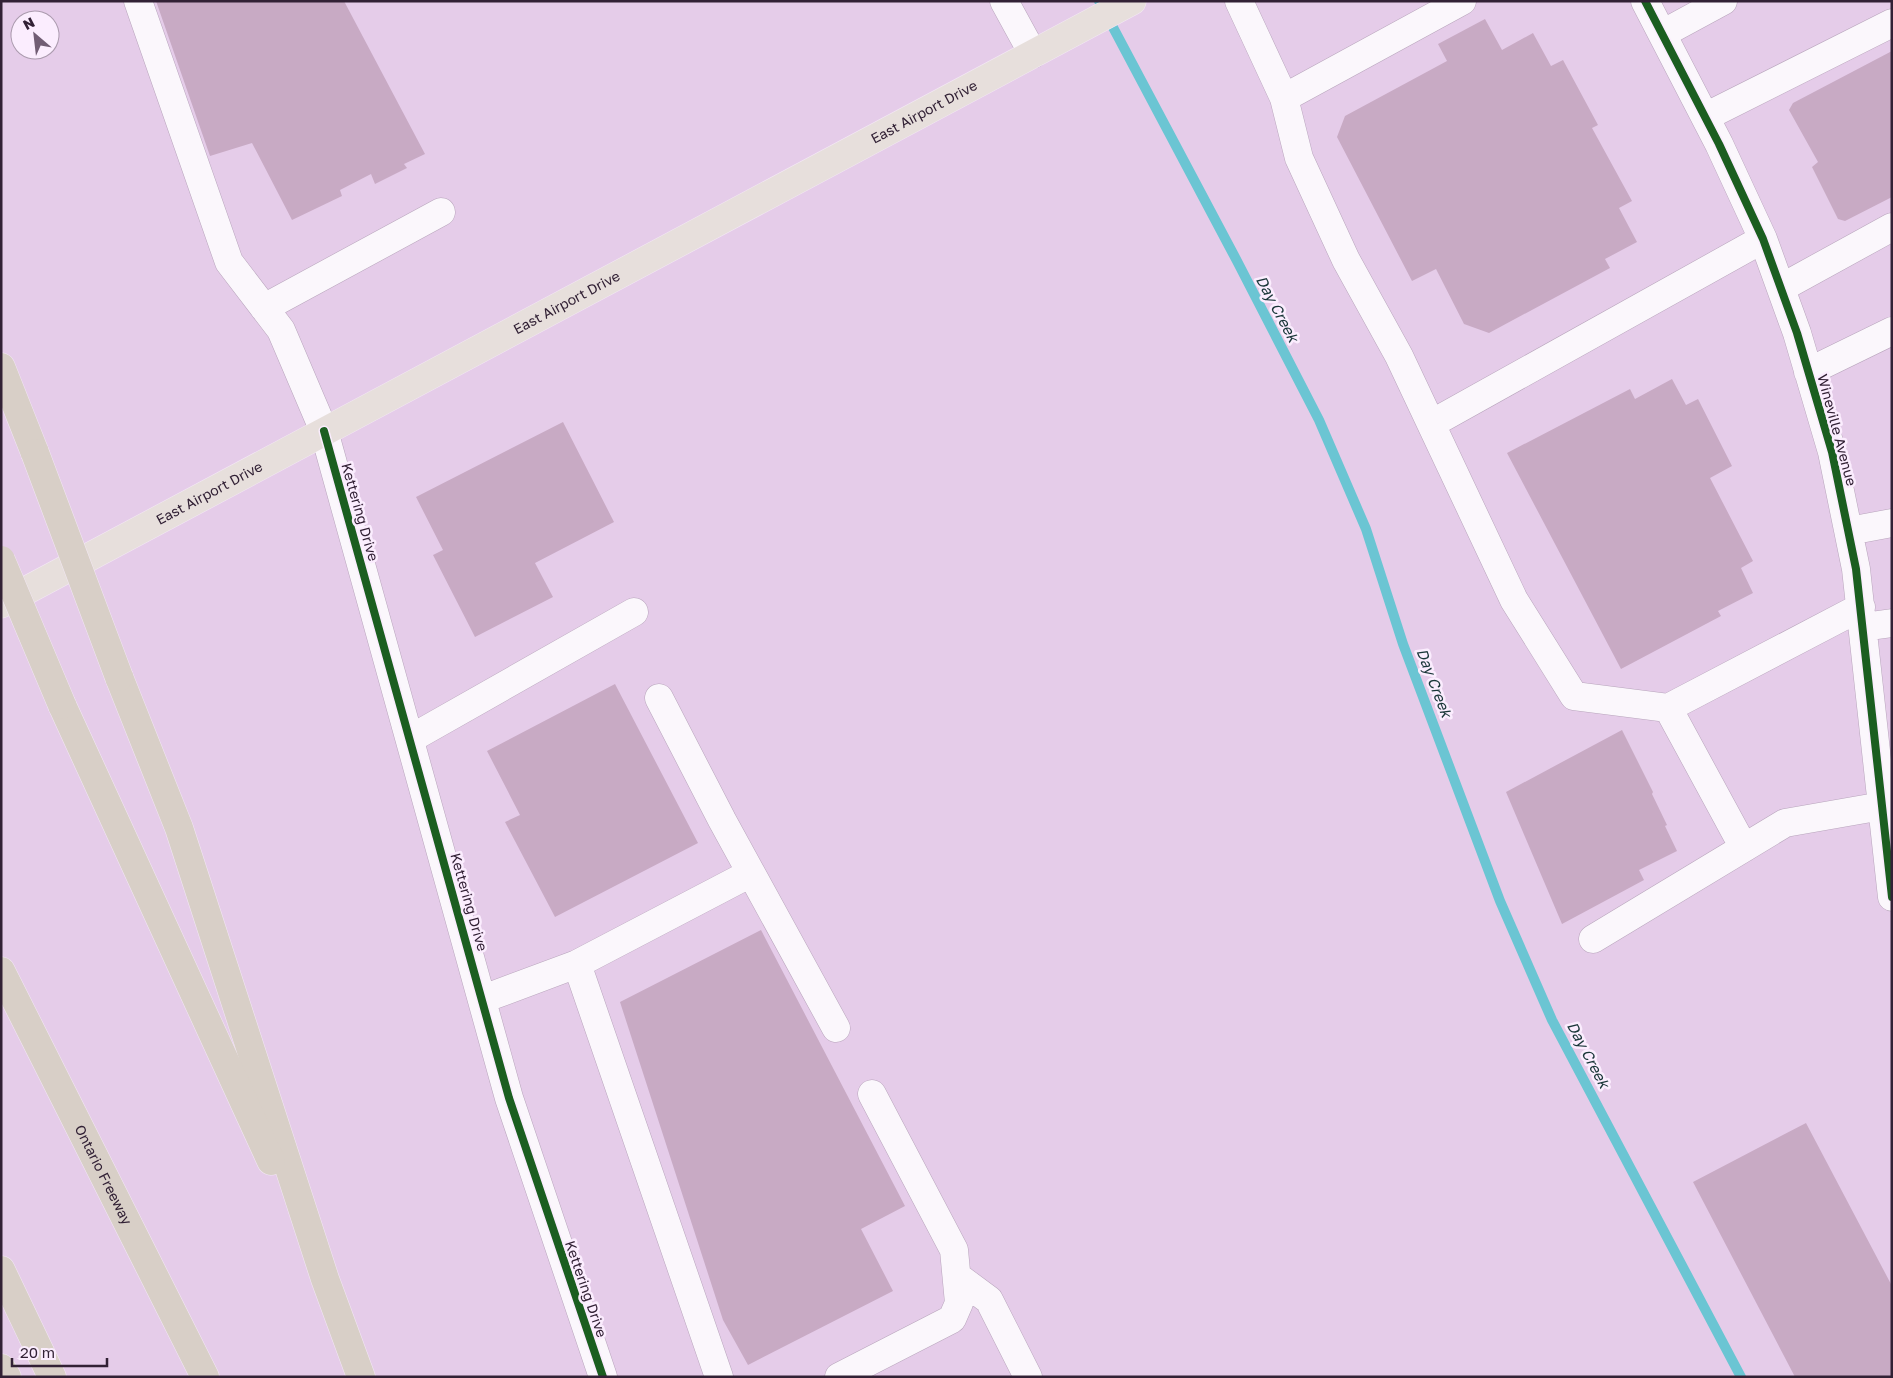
<svg xmlns="http://www.w3.org/2000/svg" width="1893" height="1378" viewBox="0 0 1893 1378" font-family="'Golos Text',sans-serif">
  <style>
    .lines { fill: none; stroke-linecap: round; stroke-linejoin: round }
    .stream { stroke: #6bc5d3; stroke-width: 10 }
    .building { fill: #c8aac4 }
    .minor-casing { stroke: #b8a5bc; stroke-width: 29 }
    .major-casing { stroke: #f3e8f5; stroke-width: 29 }
    .highway-casing { stroke: #f3e8f5; stroke-width: 29 }
    .minor { stroke: #fbf7fc; stroke-width: 28 }
    .major { stroke: #e7dfdc; stroke-width: 28 }
    .highway { stroke: #d8cfc7; stroke-width: 28 }
    .highway-bridge-casing { stroke: #f3e8f5; stroke-width: 29; stroke-linecap: butt }
    .highway-bridge { stroke: #d8cfc7; stroke-width: 28 }
    .cycleway-casing { stroke: #fbedfe; stroke-width: 11 }
    .cycleway { stroke: #1b5e20; stroke-width: 8 }
    .labels { text-anchor: middle; stroke-width: 5; stroke-linejoin: round; paint-order: stroke }
    .street-label { font-size: 14px; fill: #322135; stroke: #fbedfe }
    .water-label { font-size: 15px; font-style: italic; fill: #193638; stroke: #fbedfe }
  </style>
  <rect width="100%" height="100%" fill="#e5cce9"/>
  <g class="lines">
    <path class="stream" d="M1099 1 1237 261 1319 420 1366 529 1403 644 1500 901 1552 1020 1741 1377"/>
  </g>
  <path class="building" d="M156 1H344L425 154 404 164 407 168 375 184 371 174 340 190 342 196 292 220 252 143 210 156Z
    M1485 19 1502 50 1533 33 1551 66 1563 60 1598 125 1592 128 1632 201 1619 208 1637 242 1605 259 1610 268 1489 333 1464 324 1436 269 1412 281 1337 137 1345 116 1447 61 1438 44Z
    M1892 51V197L1845 221 1838 219 1812 167 1818 162 1789 110 1793 103Z
    M1672 379 1686 405 1698 399 1732 466 1710 478 1753 561 1741 568 1753 593 1718 611 1721 616 1621 669 1507 453 1630 389 1635 399Z
    M563 422 614 522 535 563 553 597 475 637 433 555 443 550 416 497Z
    M615 684 698 843 555 917 505 822 520 815 487 751Z
    M1622 730 1653 792 1652 794 1667 825 1665 826 1677 851 1639 870 1644 880 1562 924 1506 792Z
    M761 930 905 1206 861 1229 893 1291 748 1365 723 1320 620 1002Z
    M1806 1123 1892 1286V1377H1795L1693 1182Z"/>
  <g class="lines">
    <g class="minor-casing">
      <path id="minor" d="M138 1 229 262 281 330 324 431 509 1098 603 1377
        M1004 1 1033 54
        M1239 1 1284 98 1462 1
        M1645 1 1719 144 1763 239 1797 333 1832 452 1856 569 1892 897
        M1662 34 1723 1
        M1284 98 1299 158 1346 260 1399 356 1514 600 1574 696 1668 708
        M1705 117 1892 23
        M1781 288 1892 227
        M264 308 441 212
        M1808 372 1892 331
        M1431 424 1763 239
        M1849 531 1892 523
        M1863 627 1892 623
        M659 698 722 820 836 1028
        M410 739 634 612
        M1744 848 1668 708 1861 607
        M1593 939 1785 823 1882 806
        M577 964 751 873
        M483 999 577 964 719 1377
        M958 1277 989 1300 1028 1377
        M839 1377 952 1319 959 1303 954 1250 872 1094"/>
    </g>
    <g class="major-casing">
      <g id="major">
        <path id="s1" d="M1 604 1132 1"/>
      </g>
    </g>
    <g class="highway-casing">
      <g id="highway">
        <path d="M1 367 35 453"/>
        <path d="M119 677 179 828 325 1279 361 1377"/>
        <path d="M62 705 271 1161"/>
        <path id="s2" d="M1 971 205 1377"/>
        <path d="M1 1270 52 1377"/>
        <path d="M1 1368 7 1377"/>
      </g>
    </g>
    <use href="#minor" class="minor"/>
    <use href="#major" class="major"/>
    <use href="#highway" class="highway"/>
    <g class="highway-bridge-casing">
      <path id="highway-bridge" d="M35 453 119 677
        M1 560 62 705"/>
    </g>
    <use href="#highway-bridge" class="highway-bridge"/>
    <g class="cycleway-casing">
      <path id="cycleway" d="M1645 1 1719 144 1763 239 1797 333 1832 452 1856 569 1892 897
        M324 431 509 1098 603 1377"/>
    </g>
    <use href="#cycleway" class="cycleway"/>
  </g>
  <g class="labels">
    <g class="street-label">
      <text dy="5" stroke="none"><textPath href="#s1" startOffset="1046">East Airport Drive</textPath></text>
      <text dy="5" stroke="none"><textPath href="#s1" startOffset="641">East Airport Drive</textPath></text>
      <text transform="translate(1837 430) rotate(75)" y="5">Wineville Avenue</text>
      <text dy="5" stroke="none"><textPath href="#s1" startOffset="236">East Airport Drive</textPath></text>
      <text transform="translate(360 512) rotate(74)" y="5">Kettering Drive</text>
      <text transform="translate(469 902) rotate(74)" y="5">Kettering Drive</text>
      <text dy="5" stroke="none"><textPath href="#s2" startOffset="228">Ontario Freeway</textPath></text>
      <text transform="translate(586 1289) rotate(71)" y="5">Kettering Drive</text>
    </g>
    <g class="water-label">
      <text transform="translate(1277 309) rotate(62)" y="5">Day Creek</text>
      <text transform="translate(1434 683) rotate(69)" y="5">Day Creek</text>
      <text transform="translate(1588 1055) rotate(62)" y="5">Day Creek</text>
    </g>
  </g>
  <rect width="1893" height="1378" fill="none" stroke="#322135" stroke-width="5"/>
  <g transform="translate(35 35) rotate(332)"><circle r="24" fill="#fbedfe" stroke="#ab9bae"/>
  <path d="M0-4L9 19L0 12L-9 19Z" fill="#715d74"/>
  <text y="-8" font-size="14" font-weight="bold" text-anchor="middle" fill="#322135">N</text>
  </g>
  <path d="M12 1358v8h95v-8" fill="none" stroke="#322135" stroke-width="2.5"/>
  <text x="20" y="1358" font-size="15" fill="#322135" stroke="#fbedfe" stroke-width="4" paint-order="stroke">20 m</text>
</svg>
